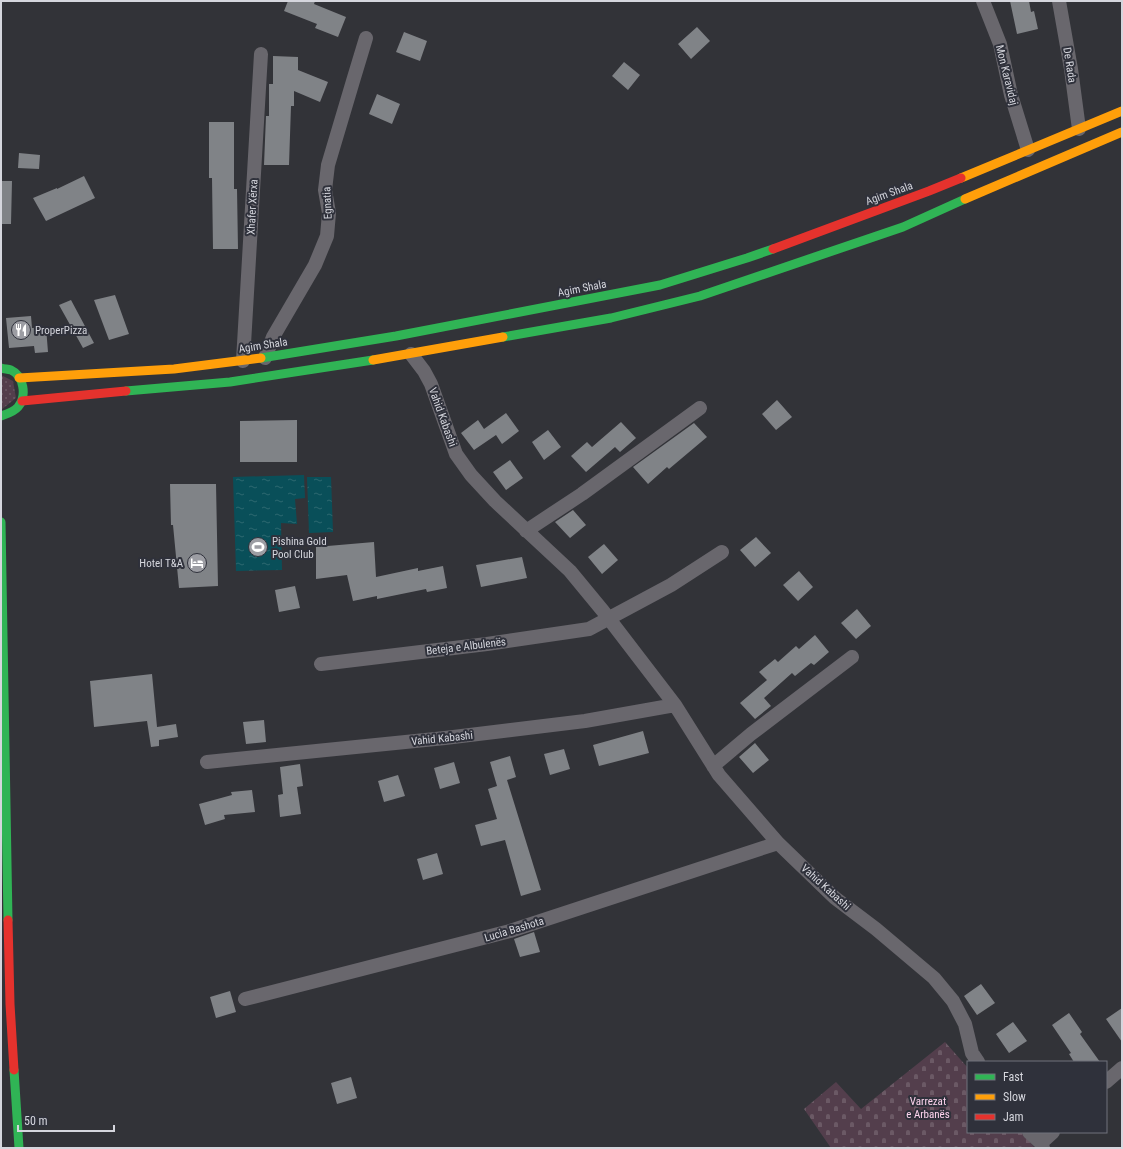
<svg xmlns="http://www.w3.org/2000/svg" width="1123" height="1149" viewBox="0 0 1123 1149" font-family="'Roboto Condensed',sans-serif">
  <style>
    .grass { fill: url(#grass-dots) }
    .cemetery { fill: url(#cemetery-stones) }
    .water { fill: url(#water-ripples) }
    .building { fill: #808387 }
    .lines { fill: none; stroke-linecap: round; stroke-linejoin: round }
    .street { stroke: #69676d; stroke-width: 14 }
    .fast { stroke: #30b455; stroke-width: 9 }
    .slow { stroke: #ff9f0a; stroke-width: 9 }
    .jam { stroke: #e5322d; stroke-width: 9 }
    .labels { text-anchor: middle; stroke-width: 4; stroke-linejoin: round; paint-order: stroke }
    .street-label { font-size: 11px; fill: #d5d6dd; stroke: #2f313b }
    .poi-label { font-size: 11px; fill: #d5d6dd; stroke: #2f313b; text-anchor: start }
    .park-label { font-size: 11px; fill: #fdd3ed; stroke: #2f313b }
  </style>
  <defs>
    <pattern id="grass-dots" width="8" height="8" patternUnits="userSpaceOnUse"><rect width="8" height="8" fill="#533e4c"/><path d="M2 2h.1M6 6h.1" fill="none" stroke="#6b5965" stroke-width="1.8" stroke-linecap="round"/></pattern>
    <pattern id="cemetery-stones" width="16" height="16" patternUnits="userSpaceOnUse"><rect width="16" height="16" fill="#533e4c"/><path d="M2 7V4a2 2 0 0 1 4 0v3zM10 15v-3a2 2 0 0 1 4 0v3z" fill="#6b5965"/></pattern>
    <pattern id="water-ripples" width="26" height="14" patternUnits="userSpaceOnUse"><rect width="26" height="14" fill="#094f59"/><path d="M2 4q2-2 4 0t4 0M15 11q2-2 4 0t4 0" fill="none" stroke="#2c6870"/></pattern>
  </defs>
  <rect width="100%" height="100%" fill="#323338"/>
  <path class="grass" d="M1 375 13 381 16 398 1 410Z"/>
  <path class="cemetery" d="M945 1042 968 1068V1132H1021L1035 1148H831L804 1109 836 1082 861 1109Z"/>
  <path class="water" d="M304 475 305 498 295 499 297 524 281 523 282 570 236 571 233 477Z
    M307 477H331L333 532 309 533Z"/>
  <path class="building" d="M288 1H315L314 4 346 17 338 37 315 28 317 24 284 11Z
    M1010 1H1029L1031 12 1034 11 1038 29 1017 34Z
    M697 27 710 41 691 59 678 44Z
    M404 32 427 41 420 61 396 52Z
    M273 56 298 57V70L328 82 320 102 294 91V106H291L289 165H264L266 116H269V84H273Z
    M624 62 640 75 628 90 612 76Z
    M377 94 400 104 392 124 369 114Z
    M209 122H234V189H237L238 249H213L212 178H209Z
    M19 153 40 155 39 169 18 168Z
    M84 176 95 198 46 221 33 198 57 188V189Z
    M1 181H12L11 224H1Z
    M115 295 129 334 109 340 94 300Z
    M71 300 94 343 83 348 59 305Z
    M31 316 32 328 46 327 48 352 35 353 34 346 9 348 6 318Z
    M777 400 792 417 776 430 762 414Z
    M506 413 519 431 502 444 496 435 474 450 461 433 478 420 484 429Z
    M297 420V462H240V421Z
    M621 422 636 438 620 452 615 447 586 472 571 456 587 442 592 447Z
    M694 423 707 437 669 469 667 467 648 484 633 467Z
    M548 430 561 447 544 460 532 442Z
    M510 460 523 478 506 490 493 472Z
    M170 484H216L218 586 179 588 173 525H171Z
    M573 510 586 525 570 538 555 522Z
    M756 537 771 553 755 567 740 550Z
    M374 542 376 577 418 568V571L443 566 447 588 427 592 426 589 377 599V596L353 601 347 575 316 579V547Z
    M604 544 618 560 602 574 588 557Z
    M522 557 527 578 481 587 476 565Z
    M799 571 813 587 798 601 783 585Z
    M295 586 300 608 279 612 275 590Z
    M857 609 871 626 856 639 841 623Z
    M815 635 829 652 814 665 811 663 795 676 792 673 764 698 771 706 755 719 740 703 767 680 759 672 775 659 778 662 796 646 799 649Z
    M152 674 157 727 176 724 178 737 159 740V746L151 747 147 721 94 727 90 681Z
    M264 720 266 742 246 744 243 722Z
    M643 731 649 753 599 766 593 745Z
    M755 743 769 760 753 773 739 757Z
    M564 749 570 769 550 775 544 754Z
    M510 756 516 777 507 780 541 890 521 896 505 840 481 846 475 825 497 819 488 789 497 786 490 762Z
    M454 762 460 783 440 789 434 768Z
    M300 764 303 786 297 787 301 814 280 817 278 795 283 794 280 767Z
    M398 775 405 796 384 802 378 781Z
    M252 790 255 812 224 815 225 819 205 825 199 804 232 795 231 792Z
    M437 853 443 874 423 880 417 859Z
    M534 932 540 952 520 957 514 939Z
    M981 984 995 1003 977 1015 964 996Z
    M230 991 236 1012 216 1018 210 997Z
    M1122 1008V1042L1106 1019Z
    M1069 1013 1082 1032 1080 1034 1100 1062H1074L1069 1054 1071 1053 1052 1025Z
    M1013 1022 1027 1041 1009 1053 996 1034Z
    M351 1077 357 1098 337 1104 331 1083Z"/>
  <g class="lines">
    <path class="street" d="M983 1 1000 44 1011 95 1028 150
      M1059 1 1071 69 1079 129
      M411 354 424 371 431 384 456 454 471 475 495 501 570 571 603 611 675 705 719 775 778 843 835 898 876 929 934 978 953 1001 965 1024 972 1053 978 1062
      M265 358 273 337 315 265 327 236 329 213 325 190 328 165 353 81 366 38
      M243 361 261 54
      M526 531 582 494 700 408
      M321 664 487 644 589 629 671 585 722 552
      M207 762 445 738 585 721 675 705
      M713 766 751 734 852 657
      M245 999 510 931 778 843
      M1106 1082 1122 1068
      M1029 1132 1041 1143 1043 1148
      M1041 1143 1053 1132"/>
    <path class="fast" d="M503 337 611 318 700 296 903 227 965 199
      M261 358 396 336 660 285 747 258 773 249
      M1 368C4 369 8 369 11 370 24 376 27 396 18 407 14 412 7 414 1 416
      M126 391 230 382 373 360
      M1 522 8 920
      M14 1070 19 1148"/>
    <path class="slow" d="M961 178 1122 111
      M965 199 1122 132
      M373 360 503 337
      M19 378 174 369 261 358"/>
    <path class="jam" d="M773 249 929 191 961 178
      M22 401 126 391
      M8 920 10 1004 14 1070"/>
  </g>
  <defs>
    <g id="restaurant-disc" transform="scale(1)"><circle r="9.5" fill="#9c9da3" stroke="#2f313b"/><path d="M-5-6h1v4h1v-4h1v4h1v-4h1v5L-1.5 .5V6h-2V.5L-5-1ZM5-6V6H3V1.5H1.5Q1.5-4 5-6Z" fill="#fff"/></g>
    <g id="stadium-disc" transform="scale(1)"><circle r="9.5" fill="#9c9da3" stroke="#2f313b"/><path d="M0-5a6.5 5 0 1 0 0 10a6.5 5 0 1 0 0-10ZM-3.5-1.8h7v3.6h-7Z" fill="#fff"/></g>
    <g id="hotel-disc" transform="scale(1)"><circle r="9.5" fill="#9c9da3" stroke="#2f313b"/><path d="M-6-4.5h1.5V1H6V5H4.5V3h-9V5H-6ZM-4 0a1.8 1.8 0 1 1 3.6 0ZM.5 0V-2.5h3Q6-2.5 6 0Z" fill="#fff"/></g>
  </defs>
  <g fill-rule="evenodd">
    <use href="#restaurant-disc" x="21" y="330"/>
    <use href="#stadium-disc" x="258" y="547"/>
    <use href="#hotel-disc" x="197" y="563"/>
  </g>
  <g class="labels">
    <g class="street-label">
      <text transform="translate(1070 65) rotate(81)" y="4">De Rada</text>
      <text transform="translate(1007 75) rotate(76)" y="4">Mon Karavidaj</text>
      <text transform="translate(889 193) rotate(-20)" y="4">Agim Shala</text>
      <text transform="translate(327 203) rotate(-93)" y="4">Egnatia</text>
      <text transform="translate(252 207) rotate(-87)" y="4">Xhafer Xërxa</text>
      <text transform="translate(582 288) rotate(-11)" y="4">Agim Shala</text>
      <text transform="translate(263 345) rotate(-9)" y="4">Agim Shala</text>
      <text transform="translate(443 417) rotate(70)" y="4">Vahid Kabashi</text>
      <text transform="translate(466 646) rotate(-7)" y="4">Beteja e Albulenës</text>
      <text transform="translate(442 738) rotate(-6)" y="4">Vahid Kabashi</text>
      <text transform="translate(826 887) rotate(42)" y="4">Vahid Kabashi</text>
      <text transform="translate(514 929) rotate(-17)" y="4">Lucia Bashota</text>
    </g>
    <g class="poi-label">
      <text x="35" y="334">ProperPizza</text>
      <text x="272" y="545">Pishina Gold<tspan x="272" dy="13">Pool Club</tspan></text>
      <text x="183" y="567" text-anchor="end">Hotel T&amp;A</text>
    </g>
    <g class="park-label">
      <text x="928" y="1105">Varrezat<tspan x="928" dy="13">e Arbanës</tspan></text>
    </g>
  </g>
  <rect width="1123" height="1149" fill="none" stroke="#d5d6dd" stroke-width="4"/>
  <rect x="967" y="1061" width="140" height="72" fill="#2f313b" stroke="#71737c"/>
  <rect x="975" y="1074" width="20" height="6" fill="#30b455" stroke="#71737c"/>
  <text x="1003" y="1081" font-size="12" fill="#d5d6dd">Fast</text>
  <rect x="975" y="1094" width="20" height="6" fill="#ff9f0a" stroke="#71737c"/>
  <text x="1003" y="1101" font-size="12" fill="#d5d6dd">Slow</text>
  <rect x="975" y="1114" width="20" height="6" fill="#e5322d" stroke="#71737c"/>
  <text x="1003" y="1121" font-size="12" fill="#d5d6dd">Jam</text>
  <path d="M18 1125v6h96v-6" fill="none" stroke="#d5d6dd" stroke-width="2"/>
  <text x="24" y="1125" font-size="12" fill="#d5d6dd" stroke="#2f313b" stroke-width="3" paint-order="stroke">50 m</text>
</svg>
